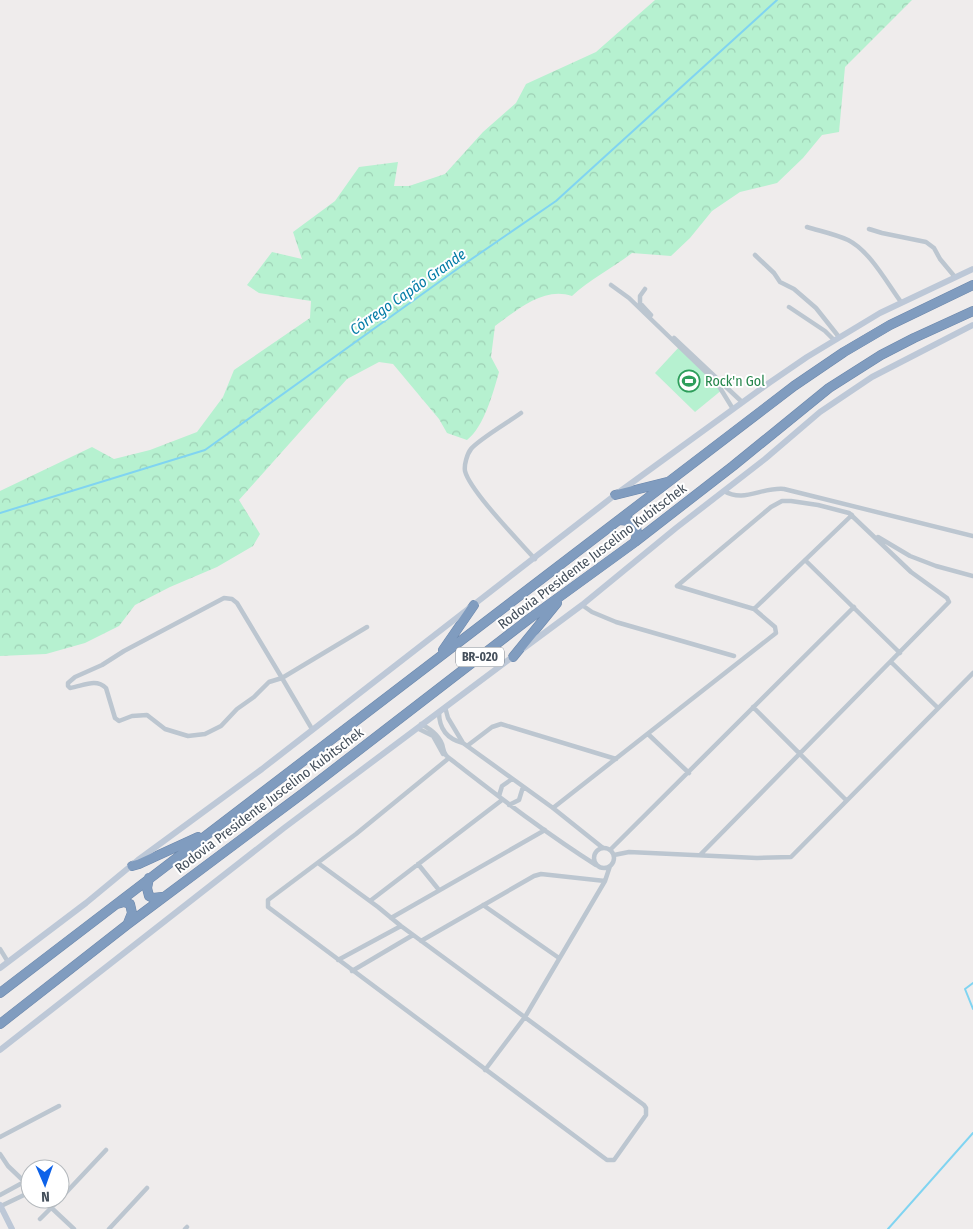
<svg xmlns="http://www.w3.org/2000/svg" width="973" height="1229" viewBox="0 0 973 1229" font-family="'Fira Sans Condensed',sans-serif">
  <style>
    .green { fill: #b6f1d0 }
    .forest { fill: url(#forest-crowns) }
    .lines { fill: none; stroke-linecap: round; stroke-linejoin: round }
    .stream { stroke: #80d4f1; stroke-width: 2 }
    .highway-casing { stroke: #6b87ab; stroke-width: 10 }
    .street { stroke: #bcc6d0; stroke-width: 4.5 }
    .secondary { stroke: #bdc8d7; stroke-width: 6 }
    .highway { stroke: #809cbf; stroke-width: 9 }
    .labels { text-anchor: middle; stroke-width: 4; stroke-linejoin: round; paint-order: stroke }
    .shield { fill: #fff; stroke: #7c848c; stroke-width: 1 }
    .shield-label { font-size: 12px; font-weight: bold; fill: #444f5b }
    .leisure-label { font-size: 14px; fill: #27864d; stroke: #fff; text-anchor: start }
    .street-label { font-size: 14px; fill: #444f5b; stroke: #fff }
    .water-label { font-size: 15px; font-style: italic; fill: #047ca7; stroke: #fff }
  </style>
  <defs>
    <pattern id="forest-crowns" width="20" height="18" patternUnits="userSpaceOnUse" patternTransform="scale(1.25)"><rect width="20" height="18" fill="#b6f1d0"/><path d="M2 6a3 3 0 1 1 6 0M12 15a3 3 0 1 1 6 0" fill="none" stroke="#9ed0b5"/></pattern>
  </defs>
  <rect width="100%" height="100%" fill="#efecec"/>
  <path class="green" d="M680 346 723 389 695 412 655 373Z"/>
  <path class="forest" d="M655 0H912L845 67 839 132 822 135 803 158 777 183 740 192 712 211 690 238 671 256 632 253C613 268 590 279 572 296 544 286 517 310 495 326L491 357 499 372C493 393 484 427 467 440L447 433 439 419 393 364 379 362 347 379 239 500 260 534 253 546 217 567 170 587 135 605 119 626 85 643 46 654 0 656V491L92 447 114 459 150 450 197 432 223 397 234 370 310 318 311 301 259 293 247 285 272 252 302 259 293 232 335 201 359 167 398 162 394 186H409L445 174 483 132 516 103 526 84 596 52Z"/>
  <g class="lines">
    <path class="stream" d="M0 513 205 450 460 267 556 201 777 0
      M973 983 965 989 973 1009
      M888 1229 973 1133"/>
    <g class="highway-casing">
      <path id="highway" d="M615 495 667 482
        M619 520 630 521 636 526 637 534 635 542
        M443 650 474 605
        M513 657 557 603
        M132 866 139 864 198 837
        M149 878 147 888 149 896 153 898 162 897
        M117 904 124 902 130 904 132 913 128 923
        M0 993 794 386 844 352 890 325 973 285
        M0 1024 128 924 302 794 529 619 635 542 733 466 829 388 881 355 914 338 973 311"/>
    </g>
    <path class="street" d="M807 227C820 231 835 234 848 240 870 251 887 283 901 302
      M869 229 882 233 926 242 934 248 940 259 955 277
      M755 255 774 273 780 282 794 289 816 308 839 337
      M611 285 629 298 717 383 733 409
      M645 289 640 296V303L651 315
      M789 307 825 331 834 340
      M674 338 742 402
      M521 413C510 421 478 440 471 449 467 454 464 465 465 471 470 491 519 541 535 559
      M724 491C744 503 761 487 784 489L973 536
      M878 537 910 556 936 566 973 576
      M805 560 900 653
      M677 586 771 507 782 501H791L818 505 849 513 911 572 947 598 949 602 700 855
      M224 598 232 599 237 603 282 678 269 682 254 697 237 709 221 726 205 734 188 736 165 729 147 715 132 716 119 721 115 718 106 688C96 678 83 686 70 688L68 686V683L75 677 102 665 124 651Z
      M582 605 592 612 616 622 734 656
      M754 609 852 515
      M891 662 938 708
      M445 707 448 718 463 743
      M753 707 846 800
      M439 712C439 728 447 739 463 743L553 808 603 848
      M421 724C430 729 438 734 442 744 444 750 443 754 449 758 497 795 545 833 596 865
      M417 728 433 736 443 754
      M312 729 282 678 367 627
      M648 734 689 773
      M467 746 492 727 501 724 616 759
      M499 796 502 786 512 779
      M509 805 519 800 523 787
      M553 808 776 633 775 627 754 609 677 586
      M594 858a10 10 0 1 1 20 0a10 10 0 1 1-20 0Z
      M610 850 854 607
      M614 855 629 852 757 858 791 857 973 673
      M318 863 378 907 401 926 644 1105 646 1108V1115L614 1160H607L268 907V900L356 834 449 758
      M418 864 439 890
      M370 901 502 800
      M483 905 559 958
      M391 918 545 830
      M421 941 534 876 541 874 605 881
      M0 949 8 962
      M338 960 401 926
      M352 971 413 935
      M485 1070 525 1017 605 881 610 866
      M0 1137 59 1106
      M0 1154 8 1166 30 1187
      M0 1195 24 1182
      M42 1199 74 1229
      M60 1199 106 1150
      M1 1206 24 1195 30 1190
      M40 1219 60 1199
      M109 1229 147 1188
      M185 1229 187 1227"/>
    <path class="secondary" d="M524 648 582 605 676 528 765 459 820 412 872 377 973 325
      M0 968 86 903 138 860 262 769 615 495 769 383 807 357 880 313 973 269
      M0 1050 284 828 515 655
      M0 1205 12 1229"/>
    <use href="#highway" class="highway"/>
  </g>
  <defs>
    <g id="stadium-ring" transform="scale(1.125)"><circle r="9.5" fill="#fff" stroke="#2e9e5b" stroke-width="1.5"/><path d="M0-5a6.5 5 0 1 0 0 10a6.5 5 0 1 0 0-10ZM-3.5-1.8h7v3.6h-7Z" fill="#2e9e5b"/></g>
  </defs>
  <g fill-rule="evenodd">
    <use href="#stadium-ring" x="689" y="381"/>
  </g>
  <g class="labels">
    <rect class="shield" x="456" y="647.5" width="48" height="19" rx="4"/>
    <g class="shield-label">
      <text x="480" y="661">BR-020</text>
    </g>
    <g class="leisure-label">
      <text x="705" y="386">Rock'n Gol</text>
    </g>
    <g class="street-label">
      <text transform="translate(592 556) rotate(-37)" y="5">Rodovia Presidente Juscelino Kubitschek</text>
      <text transform="translate(269 800) rotate(-37)" y="5">Rodovia Presidente Juscelino Kubitschek</text>
    </g>
    <g class="water-label">
      <text transform="translate(408 292) rotate(-35)" y="5">Córrego Capão Grande</text>
    </g>
  </g>
  <g transform="translate(45 1184) rotate(178)"><circle r="24" fill="#ffffff" stroke="#b4b9bd"/>
  <path d="M0-4L9 19L0 12L-9 19Z" fill="#0d62e9"/>
  <text y="-8" font-size="14" font-weight="bold" text-anchor="middle" fill="#444f5b">N</text>
  </g>
</svg>
